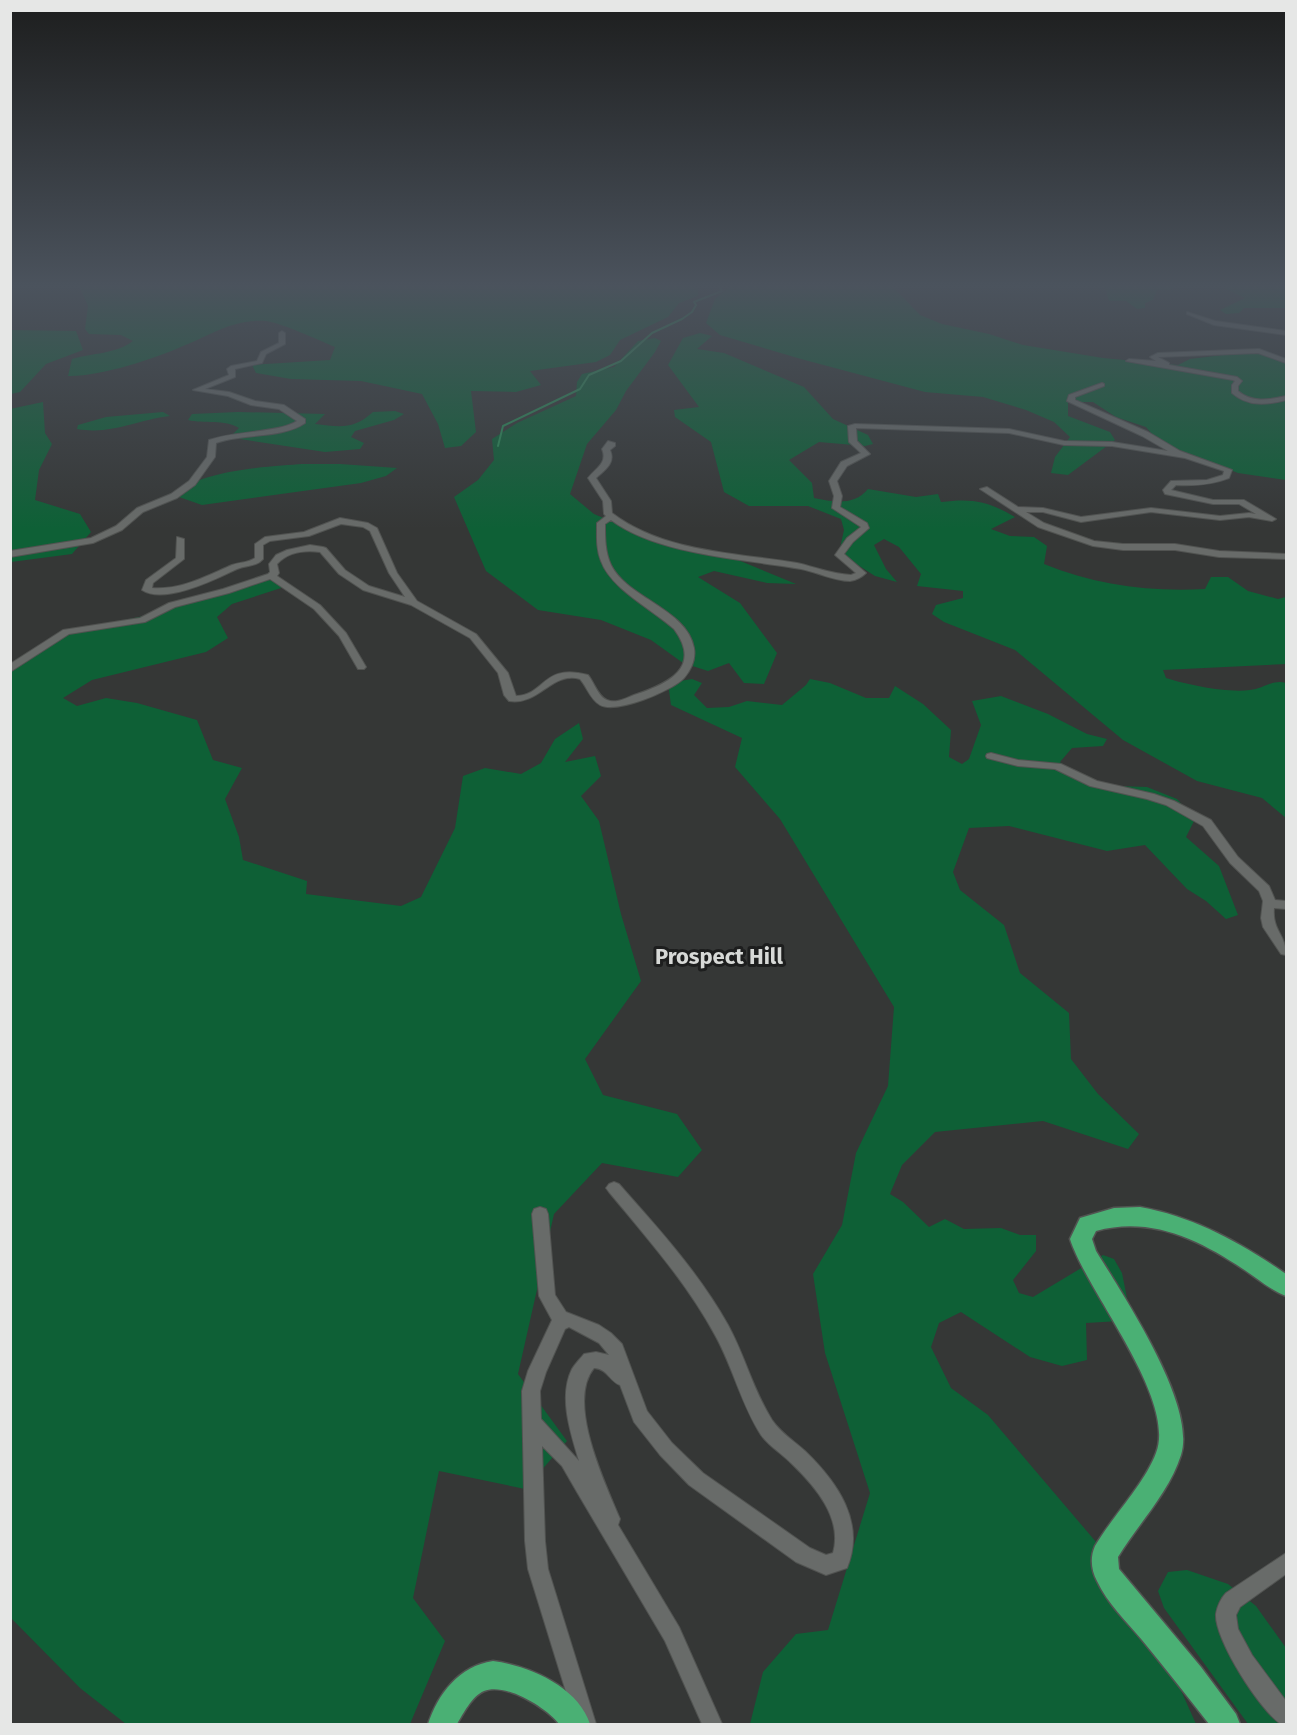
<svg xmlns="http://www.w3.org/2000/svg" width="1297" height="1735" viewBox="0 0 1297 1735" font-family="'Fira Sans',sans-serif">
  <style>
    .green { fill: #0e6036 }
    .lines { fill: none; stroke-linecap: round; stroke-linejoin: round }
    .stream { stroke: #2b8b56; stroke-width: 2 }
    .minor-casing { stroke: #515351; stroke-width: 2 }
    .highway-casing { stroke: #515351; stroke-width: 3 }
    .minor { fill: #686b69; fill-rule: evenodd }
    .highway { fill: #4ab074; fill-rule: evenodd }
    .labels { text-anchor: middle; stroke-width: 6; stroke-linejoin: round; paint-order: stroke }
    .district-label { font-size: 22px; font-weight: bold; fill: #d7d9d7; stroke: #1d1e1e }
  </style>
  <rect width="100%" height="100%" fill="#353736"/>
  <path class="green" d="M79 286H694L698 289V296L679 303 668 317 620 340 610 355 596 362 530 371 541 385 516 392 471 391 476 432 461 446 445 448 438 424 422 394 361 381 291 379 256 373 252 365 330 360 335 347C321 341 279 322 266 321 232 319 213 334 183 346 154 359 99 377 68 376L72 359C92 353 116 354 133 341L121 335 89 334 85 329 88 306Z
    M730 286H892L920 315 942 324 989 334 1023 345 1103 358 1178 365 1190 359 1264 350 1286 359V480L1238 473 1159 442 1146 427 1116 417 1093 402H1068V416L1110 432 1115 440 1068 475 1051 473 1055 457 1070 437 1054 422 1026 410 983 397 925 392 801 359 720 335 706 323 715 299Z
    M1091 286H1173L1174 289 1157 290 1153 300 1145 303V308L1137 309 1126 301H1109L1105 287Z
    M1228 286H1286V308H1244L1239 313 1226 314 1220 310 1245 298 1226 289Z
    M11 330 76 331 83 350 46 364 20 392 11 394Z
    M700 333 712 336 697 349 724 353 804 387 833 419 868 435 873 444 865 446 819 442 789 460 812 483 814 498C834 502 854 506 868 489L916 497 938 494 941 502C972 498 988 501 1015 517L991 529 1010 536 1034 537 1047 546 1044 564C1095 585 1149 592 1205 589L1211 577H1228L1248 591 1278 599 1286 597V664L1163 670 1166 678C1188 685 1227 693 1250 690 1263 689 1273 679 1286 683V818L1262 798 1197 781 1123 740 1015 650 944 622 932 614 936 605 963 598V591L917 586 921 574 899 547 884 539 874 545 886 569 897 582 875 576 839 553 844 530 841 519 808 506H749L724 492 711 442 675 417 674 410 699 407 668 365 683 338Z
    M655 338 661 341 655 352 626 391 616 410 587 444 570 494 594 514 637 532 682 546 721 553 796 584 767 583 714 571 698 577 740 603 777 653 764 684 744 683 729 663 708 671 683 663 651 640 601 620 538 610 486 571 454 497 478 480 494 460 492 439 517 423 576 396 577 382 582 374 614 367 638 341Z
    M43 402 45 433 52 444 39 470 35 500 80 514 91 532 72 554 11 562 10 409Z
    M395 411 404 414 394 420 355 431 351 437 364 443 360 449 325 452 240 439 231 436 239 428C225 419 204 424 188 420L192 414 238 412 325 414 315 424C340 427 353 430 373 412Z
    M163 412 170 416C136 420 112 435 77 429L78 425 106 417Z
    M302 464H340L397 468 386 476 361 483 202 505 179 497C188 470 276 466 302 464Z
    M261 579 282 582 281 588 232 604 217 617 228 638 206 652 92 680 63 698 77 706 106 698 137 703 197 720 213 760 242 768 225 799 239 837 243 860 307 881 306 894 401 906 421 897 455 828 463 776 485 768 521 774 541 763 555 739 579 723 583 739 565 762 595 756 601 776 581 796 599 821 621 914 641 981 585 1059 603 1095 677 1114 702 1150 678 1177 602 1163 554 1214 518 1374 567 1441 525 1489 439 1471 413 1598 445 1641 410 1724H126L80 1688 11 1618V665L25 654 69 632 148 615 185 599Z
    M692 679 702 683 694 695 707 708 729 707 747 701 782 705 806 685 810 679 830 683 866 698H889L895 686 923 704 951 730 949 757 962 764 969 759 981 725 972 701 1001 696 1048 714 1087 734 1107 739 1103 746 1072 748 1060 762 1086 785 1147 787 1177 799 1195 819 1186 837 1219 866 1238 915 1226 919 1206 901 1187 889 1145 845 1107 851 1009 826 969 828 953 872 960 890 1004 925 1020 973 1069 1013 1071 1059 1098 1094 1139 1134 1128 1149 1043 1121 935 1132 902 1165 890 1194 903 1202 929 1227 945 1219 964 1229 1001 1228 1020 1235H1036V1251L1013 1280 1019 1293 1033 1297 1103 1255 1114 1259 1122 1273 1129 1308 1120 1321 1086 1323 1087 1360 1062 1366 1030 1357 961 1312 939 1323 931 1347 951 1388 988 1415 1102 1549 1179 1686 1196 1724H750L763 1672 796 1634 828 1630 870 1493 825 1353 813 1274 842 1225 856 1153 888 1086 894 1007 780 819 735 767 742 738 671 705 668 683Z
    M1187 1570 1228 1584 1256 1606 1286 1648V1724H1248L1164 1608 1158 1591 1168 1572Z"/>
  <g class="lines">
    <path class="stream" d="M498 446 503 426 580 389 589 375 621 361 652 333 682 319 692 312 696 305 694 302 722 291 719 286"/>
    <g class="minor-casing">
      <path id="minor" d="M1187 312 1215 321 1286 331V335L1214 325 1187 314Z
        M282 331 285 333V344L266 354 262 363 235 369V377L205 389 229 392 255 401 284 405 305 419V423C282 439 243 433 216 443L215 457 195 485 177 498 143 512 122 530 93 543 10 557V551L91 538 116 526 137 508 171 494 189 481 207 457 209 440C234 431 278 433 297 421L279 409 251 405 228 396 193 390 229 375 227 369 231 366 257 361 261 352 279 343V333Z
        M1259 349 1286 359V363L1258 353 1158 357 1169 363V365L1237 377 1242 381 1238 386V391C1252 403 1269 400 1286 396V400C1267 405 1248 407 1232 393V385L1235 381 1233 380 1126 361 1129 359 1156 361 1150 357 1158 353Z
        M1102 383 1104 384V386L1075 397V400L1148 432 1180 451 1232 470 1229 478C1211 485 1195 486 1176 485L1171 490 1213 500H1244L1276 519 1272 521 1249 517 1220 520 1151 512 1081 522 1043 512H1026L1044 523 1094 541 1123 544H1175L1219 551 1286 554V559L1219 557 1175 550H1123L1093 546 1038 527 980 489 987 487 1018 507 1043 508 1081 517 1151 508 1220 516 1249 513 1256 514 1239 504H1213L1165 494 1163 490 1171 481 1207 480 1223 475 1224 471 1185 458 1112 446 1064 445 1009 433 856 428 857 441 870 454 847 466 837 481 842 496 840 507 867 523 869 528 853 542 844 554 866 573C862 577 856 580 850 581 834 581 817 572 801 569 745 559 657 555 611 520L605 524C605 538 605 552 611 565 627 598 687 609 694 648 696 659 691 670 684 678 672 691 616 714 600 705 590 699 587 687 580 679 552 671 539 706 509 701L504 695 498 673 470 638 411 605 363 590 339 574 320 552C305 550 288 552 277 564L279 573 277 576 320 605 346 633 366 667 364 669H358L339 636 314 609 270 579 229 593 175 607 145 622 69 634 10 672V664L63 630 140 618 169 603 223 589 268 574 270 572 269 564 276 555 287 550 310 545 323 547 326 548 345 570 369 586 405 597 389 573 370 531 363 527 341 524 309 536 270 541 263 545V559C256 567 247 565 237 569 216 579 164 605 142 590L146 580 176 558 177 537 184 539V559L153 583 152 588C182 590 206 576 232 565 240 562 248 563 255 558V544L265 537 304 532 340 518 368 523 377 528 397 573 417 601 476 634 508 673 516 696C546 695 542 663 588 675 594 682 598 697 607 700 616 704 626 698 634 695 667 684 703 668 674 629 652 609 611 589 601 561 596 549 597 536 597 523L606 516 604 514 603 501 588 478C596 468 608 463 602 449L608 441 615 443V446L610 450C616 463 605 470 596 478L611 501 612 513C663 552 736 553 797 563 815 567 832 574 851 575L856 573 835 555 847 538 861 527 832 508 834 496 829 481 841 462 861 453 849 442 848 426 855 424 1009 429 1064 441 1112 442 1168 451 1142 436 1067 401 1069 395Z
        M991 753 1018 760 1061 764 1097 781 1154 794 1174 801 1211 820 1238 857 1269 886 1275 900 1286 901V909L1274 908C1272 931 1286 934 1286 955L1281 954 1263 927 1261 918 1263 901 1259 891 1230 863 1203 826 1166 805 1147 799 1090 786 1055 769 1018 766 987 758 986 756 987 754Z
        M614 1182 619 1184C658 1228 699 1273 728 1325 745 1356 753 1390 772 1420 781 1433 794 1441 805 1451 837 1482 866 1522 847 1568L826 1575 796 1562 689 1485 660 1455 634 1422 620 1385C609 1381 608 1369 594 1368 566 1402 605 1483 620 1519L618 1525 679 1627 722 1724H702L665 1641 577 1492 562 1466 542 1446 545 1541 548 1569 596 1724H576L528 1569 525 1541 522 1391 528 1371 552 1320 539 1296 532 1214 534 1209 540 1207 546 1209 548 1214 555 1295 566 1312 599 1325 611 1333 622 1344 647 1411 672 1443 703 1473 810 1548 826 1555 833 1553C843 1518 815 1486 791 1463 781 1453 769 1446 761 1435 741 1404 733 1367 715 1335 687 1283 647 1238 609 1192L606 1188 609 1184ZM569 1327 599 1343 609 1355 596 1352 584 1354C580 1359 575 1364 572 1369 558 1397 571 1434 579 1461L541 1419 540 1391 546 1372 565 1329Z
        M1286 1553V1574L1240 1607 1236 1615 1238 1629 1252 1655 1286 1701V1724H1281C1261 1712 1214 1639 1216 1614 1217 1607 1221 1598 1226 1593Z"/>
    </g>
    <g class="highway-casing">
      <path id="highway" d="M1140 1207C1195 1217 1241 1243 1286 1274V1296C1270 1290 1257 1278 1243 1269 1198 1239 1150 1216 1096 1231L1092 1239 1096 1251C1123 1295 1197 1405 1181 1455 1169 1493 1138 1524 1118 1557L1119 1569 1201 1667 1236 1714 1240 1724H1209C1187 1696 1165 1668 1142 1640 1127 1622 1107 1603 1097 1581 1091 1570 1090 1557 1095 1546 1112 1517 1145 1483 1156 1453 1177 1399 1087 1292 1070 1239L1080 1218 1114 1208Z
        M493 1661C530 1666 578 1687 590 1724H559C547 1708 505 1682 484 1691 472 1696 463 1714 457 1724H428C438 1694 459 1666 493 1661Z"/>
    </g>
    <use href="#minor" class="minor"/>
    <use href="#highway" class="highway"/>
  </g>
  <linearGradient id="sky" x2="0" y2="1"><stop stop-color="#1d1e1e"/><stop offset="0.54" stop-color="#4b535d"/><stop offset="1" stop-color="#4b535d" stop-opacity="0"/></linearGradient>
  <rect width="1297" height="529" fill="url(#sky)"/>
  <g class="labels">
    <g class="district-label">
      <text x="719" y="964">Prospect Hill</text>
    </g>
  </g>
  <rect width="1297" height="1735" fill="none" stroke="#e6e7e6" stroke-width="24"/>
</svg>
